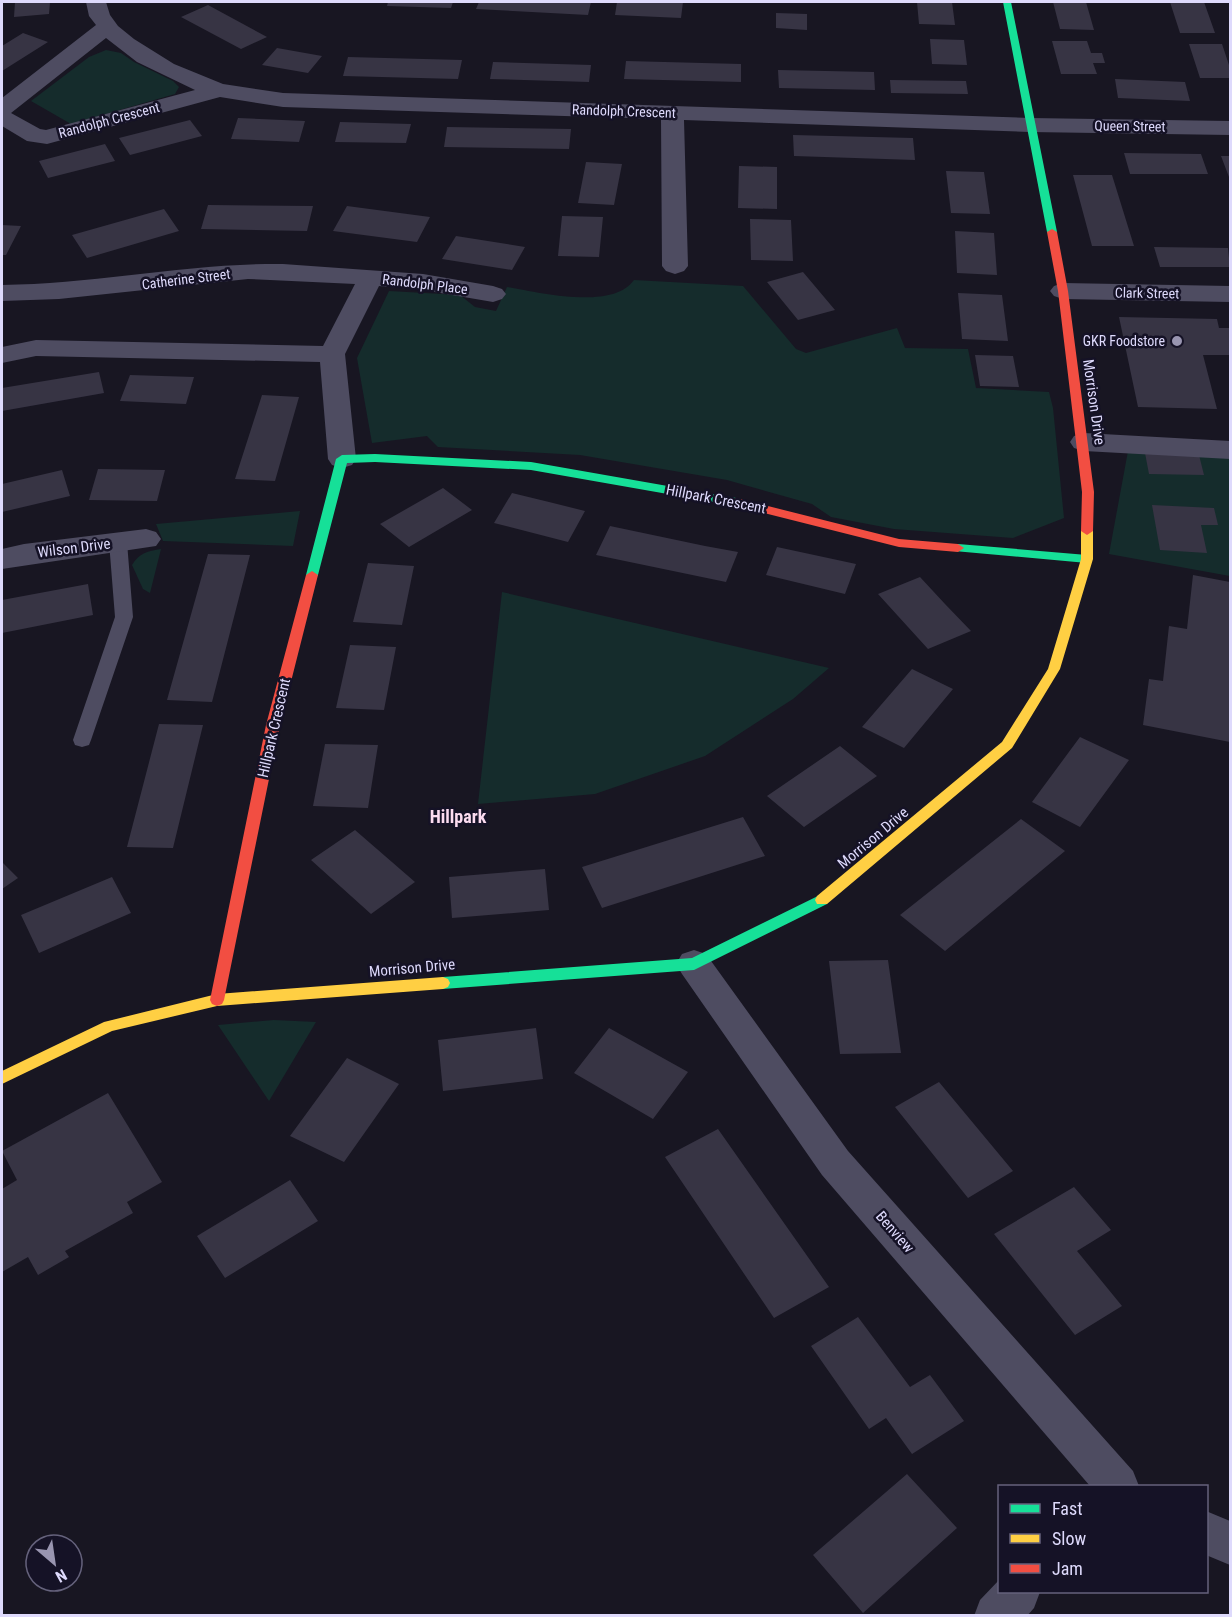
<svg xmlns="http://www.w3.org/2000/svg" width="1232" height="1617" viewBox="0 0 1232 1617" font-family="'Roboto Condensed',sans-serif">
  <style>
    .green { fill: #152c2c }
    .building { fill: #373444 }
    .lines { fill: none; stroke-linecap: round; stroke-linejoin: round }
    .lane { fill: #4e4c61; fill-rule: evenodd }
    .street { fill: #4e4c61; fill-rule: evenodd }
    .fast { fill: #16e098; fill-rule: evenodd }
    .slow { fill: #ffcf43; fill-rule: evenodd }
    .jam { fill: #f24e42; fill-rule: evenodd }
    .poi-dot { fill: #9995b0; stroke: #151226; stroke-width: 2 }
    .labels { text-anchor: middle; stroke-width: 5; stroke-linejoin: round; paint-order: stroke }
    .far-street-label { font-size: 14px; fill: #dedafc; stroke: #151226 }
    .far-poi-label { font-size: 14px; fill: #dedafc; stroke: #151226; text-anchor: end }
    .street-label { font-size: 15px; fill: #dedafc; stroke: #151226 }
    .quarter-label { font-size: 18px; font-weight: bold; fill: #fcdcf0; stroke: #151226 }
  </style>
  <rect width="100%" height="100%" fill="#181622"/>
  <path class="green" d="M106 50 121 53 134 62 173 81 179 87 175 94 71 124 31 101 89 57Z
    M634 280 743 286 796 349 806 353 897 328 905 348 968 349 976 388 1049 392 1053 408 1064 518 1013 538 894 529 831 517 812 504 727 480 580 455 438 447 427 436 372 443 357 358 389 291 460 295 475 307 496 311 507 287C539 292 612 311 634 280Z
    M1128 451 1230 456V576L1109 554Z
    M300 511 293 546 163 541 156 524Z
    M161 549 150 593 143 589 132 565C139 553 148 551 161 549Z
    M502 592 829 668 793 699 705 756 595 794 478 804Z
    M274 1020 316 1022 269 1101 218 1025Z"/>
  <path class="building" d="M15 2H50L49 14 14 17Z
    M388 2H453L451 8 387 6Z
    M479 2H591L588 15 476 9Z
    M617 2H683L681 18 615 15Z
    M917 2H952L955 25 919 24Z
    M1053 2H1086L1094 30 1060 29Z
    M1170 2H1204L1215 33H1180Z
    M208 5 267 37 241 49 181 17Z
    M776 13 807 14V30L776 28Z
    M23 33 48 42 2 71V46Z
    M930 39 964 40 967 65 932 64Z
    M1052 41H1087L1091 53H1102L1105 63H1093L1097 74H1061Z
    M1189 44H1222L1230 68V78H1200Z
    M277 48 322 56 308 73 262 65Z
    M348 57 462 60 458 79 343 76Z
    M626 61 741 64V82L624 79Z
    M493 62 591 65 589 82 490 79Z
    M778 70 874 72 875 90 779 88Z
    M1115 79 1185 82 1190 101 1118 98Z
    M890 80 966 81 968 94 891 93Z
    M238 118 305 121 299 142 231 139Z
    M190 120 202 136 130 155 119 138Z
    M340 122 411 124 406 143 335 142Z
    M447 127 571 129 569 149 444 147Z
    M793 135 913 138 915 160 794 156Z
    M105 144 115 161 48 178 39 161Z
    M1124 153 1201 154 1208 174H1130Z
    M1221 156H1230V177H1229Z
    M586 162 622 164 614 205 578 203Z
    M739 166 777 167V209L738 208Z
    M946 171 984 172 990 214 951 213Z
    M1073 175H1112L1134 246H1092Z
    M208 205 313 206 307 231 201 229Z
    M347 206 430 217 417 242 333 231Z
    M164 209 179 231 87 258 72 235Z
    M562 216 603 217 599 257 558 256Z
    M750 219 791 220 793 261 751 260Z
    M2 225 21 226 6 255H2Z
    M955 231 994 233 997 275 957 273Z
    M456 236 525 247 512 270 442 259Z
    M1154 247 1228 248 1230 267H1160Z
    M803 272 835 310 798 320 767 282Z
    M958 293 1002 295 1008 341 962 339Z
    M1119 317 1217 319 1219 328H1230V355H1203L1217 409 1138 407Z
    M975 355 1013 356 1019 387 980 386Z
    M99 372 104 393 2 411V388Z
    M130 375 194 377 186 404 120 401Z
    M262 395 299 397 275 481 235 479Z
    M1145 453 1199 455 1204 475 1149 474Z
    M98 469 165 470 157 501 89 500Z
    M62 470 70 496 2 512V484Z
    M443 488 472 510 409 547 380 524Z
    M512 493 549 502 585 511 568 542 494 523Z
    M1152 505 1214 508 1218 525H1201L1207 553 1160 550Z
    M610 526 705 546 738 552 726 582 596 555Z
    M777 547 856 564 845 594 766 575Z
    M208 554 250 555 212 702 167 700Z
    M368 563 414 566 402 625 353 622Z
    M1193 575 1230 582V742L1143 725 1149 679 1163 681 1169 626 1187 629Z
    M920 577 945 604 971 631 928 649 878 594Z
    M88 584 93 615 2 633V600Z
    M350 645 396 647 384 710 336 708Z
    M912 669 953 689 904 748 862 727Z
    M159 724 203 725 173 848 127 847Z
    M1080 737 1129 760 1080 827 1032 802Z
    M325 744 378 745 368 808 313 806Z
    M840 746 877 776 804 827 767 796Z
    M743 817 765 856 602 908 582 867Z
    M1021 819 1065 851 945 951 900 915Z
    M355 830 415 882 371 914 311 860Z
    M3 863 18 878 2 889V864Z
    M545 869 549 910 452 918 449 877Z
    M112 877 131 913 39 953 21 915Z
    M888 960 901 1053 840 1054 829 961Z
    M536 1028 543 1079 443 1091 438 1040Z
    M609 1028 688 1072 653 1119 574 1073Z
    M347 1058 399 1084 344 1162 290 1136Z
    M939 1082 1013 1171 968 1198 895 1107Z
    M108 1093 162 1182 127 1202 133 1213 65 1251 69 1257 38 1275 28 1257 2 1272V1189L17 1180 2 1151Z
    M718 1129 829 1287 774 1318 665 1157Z
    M290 1180 318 1221 225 1278 197 1236Z
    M1074 1187 1111 1230 1077 1251 1122 1306 1075 1335 994 1234Z
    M858 1317 910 1387 930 1375 964 1421 912 1454 886 1418 869 1429 811 1346Z
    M907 1474 957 1528 863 1613 813 1555Z"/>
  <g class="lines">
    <path class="lane" d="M118 536 124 538 127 542 133 617 91 740 89 745 82 747 75 745 73 740 115 617 109 542 112 538Z"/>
    <path class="street" d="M86 2H106L110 15 118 26 134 39 174 64 223 84 283 93 1030 118 1230 121V135L1030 132 684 120 688 266 684 271 675 274 666 271 662 266 661 119 283 107 220 97 47 144 27 141 2 126V98L96 25 89 16ZM106 38 137 62 195 90 46 130 40 129 11 113Z
      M283 264 423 274 493 286 502 289 506 294 502 299 493 302 423 290 379 286 345 354 356 459 352 465 342 468 332 465 328 459 320 362 36 356 2 363V347L36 340 323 346 355 284 248 279 59 299 2 301V285C96 284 189 263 283 264Z
      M1063 283 1230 286V302L1063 299 1054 296 1050 291 1054 286Z
      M1084 433 1230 441V459L1084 451 1074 448 1070 442 1074 436Z
      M146 529 156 532 161 539 156 546 2 569V549L24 544Z
      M694 950 706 954 848 1151 1133 1471 1139 1486H1090L822 1175 682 974 676 964 682 954Z
      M1206 1511 1230 1521V1565L1206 1555Z
      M1000 1579V1592H1040L1034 1608 1027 1616H974L980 1600Z"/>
    <path class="fast" d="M1003 2H1011L1057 232 1052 235 1047 232Z
      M375 454 531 462 736 498 742 502 736 506 531 470 375 462 347 463 318 575 316 578H308L306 575 336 459 342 455Z
      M958 544 1087 555 1093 559 1087 563 954 551 952 548 954 545Z
      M822 894 827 896 829 900 827 904 694 970 443 989 438 987 436 983 438 979 443 977 692 958Z"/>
    <path class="slow" d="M1087 527 1093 531V559L1060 669 1012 748 827 904H817L815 900 817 896 1002 742 1048 669 1081 559V531Z
      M443 977 448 979 450 983 448 987 443 989 217 1006 112 1031 2 1084V1071L104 1022 217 994Z"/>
    <path class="jam" d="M1052 229 1057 232 1068 291 1094 492 1093 531 1087 535 1081 531 1082 492 1058 291 1047 232Z
      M736 498 899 539 958 544 964 548 958 552 899 547 732 505 730 502Z
      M312 571 318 575 280 725 224 1000 222 1004 217 1006 212 1004 210 1000 266 725 306 575Z"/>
  </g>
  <circle class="poi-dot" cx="1177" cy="341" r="6"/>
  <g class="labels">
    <g class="far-street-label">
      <text transform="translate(624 111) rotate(2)" y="5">Randolph Crescent</text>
      <text transform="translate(109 120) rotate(-15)" y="5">Randolph Crescent</text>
      <text transform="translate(1130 126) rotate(1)" y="5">Queen Street</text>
      <text transform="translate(186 279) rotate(-7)" y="5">Catherine Street</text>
      <text transform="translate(425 284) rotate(7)" y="5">Randolph Place</text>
      <text transform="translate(1147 293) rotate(1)" y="5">Clark Street</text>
    </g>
    <g class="far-poi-label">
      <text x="1165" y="346">GKR Foodstore</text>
    </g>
    <g class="street-label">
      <text transform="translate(1094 402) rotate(82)" y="5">Morrison Drive</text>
      <text transform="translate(716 499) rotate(11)" y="5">Hillpark Crescent</text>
      <text transform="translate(74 548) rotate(-7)" y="5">Wilson Drive</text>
      <text transform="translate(274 728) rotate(-77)" y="5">Hillpark Crescent</text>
      <text transform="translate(873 838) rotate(-40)" y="5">Morrison Drive</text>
      <text transform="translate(412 968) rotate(-5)" y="5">Morrison Drive</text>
      <text transform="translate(895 1232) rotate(49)" y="5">Benview</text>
    </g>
    <g class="quarter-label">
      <text x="458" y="823">Hillpark</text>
    </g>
  </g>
  <rect width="1232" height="1617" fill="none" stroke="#dedafc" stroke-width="6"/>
  <rect x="998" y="1485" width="210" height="108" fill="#151226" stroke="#65627c" stroke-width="1.5"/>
  <rect x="1010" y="1504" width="30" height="9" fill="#16e098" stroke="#65627c" stroke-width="1.5"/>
  <text x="1052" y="1515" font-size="18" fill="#dedafc">Fast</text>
  <rect x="1010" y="1534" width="30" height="9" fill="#ffcf43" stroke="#65627c" stroke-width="1.5"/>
  <text x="1052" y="1545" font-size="18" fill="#dedafc">Slow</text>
  <rect x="1010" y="1564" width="30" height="9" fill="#f24e42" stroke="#65627c" stroke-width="1.5"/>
  <text x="1052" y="1575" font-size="18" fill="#dedafc">Jam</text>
  <g transform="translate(54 1563) rotate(151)"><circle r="28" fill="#151226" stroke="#65627c" stroke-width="1.5"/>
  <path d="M0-4.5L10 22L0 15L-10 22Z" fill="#9995b0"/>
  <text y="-9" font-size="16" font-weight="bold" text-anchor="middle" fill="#dedafc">N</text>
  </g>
</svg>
